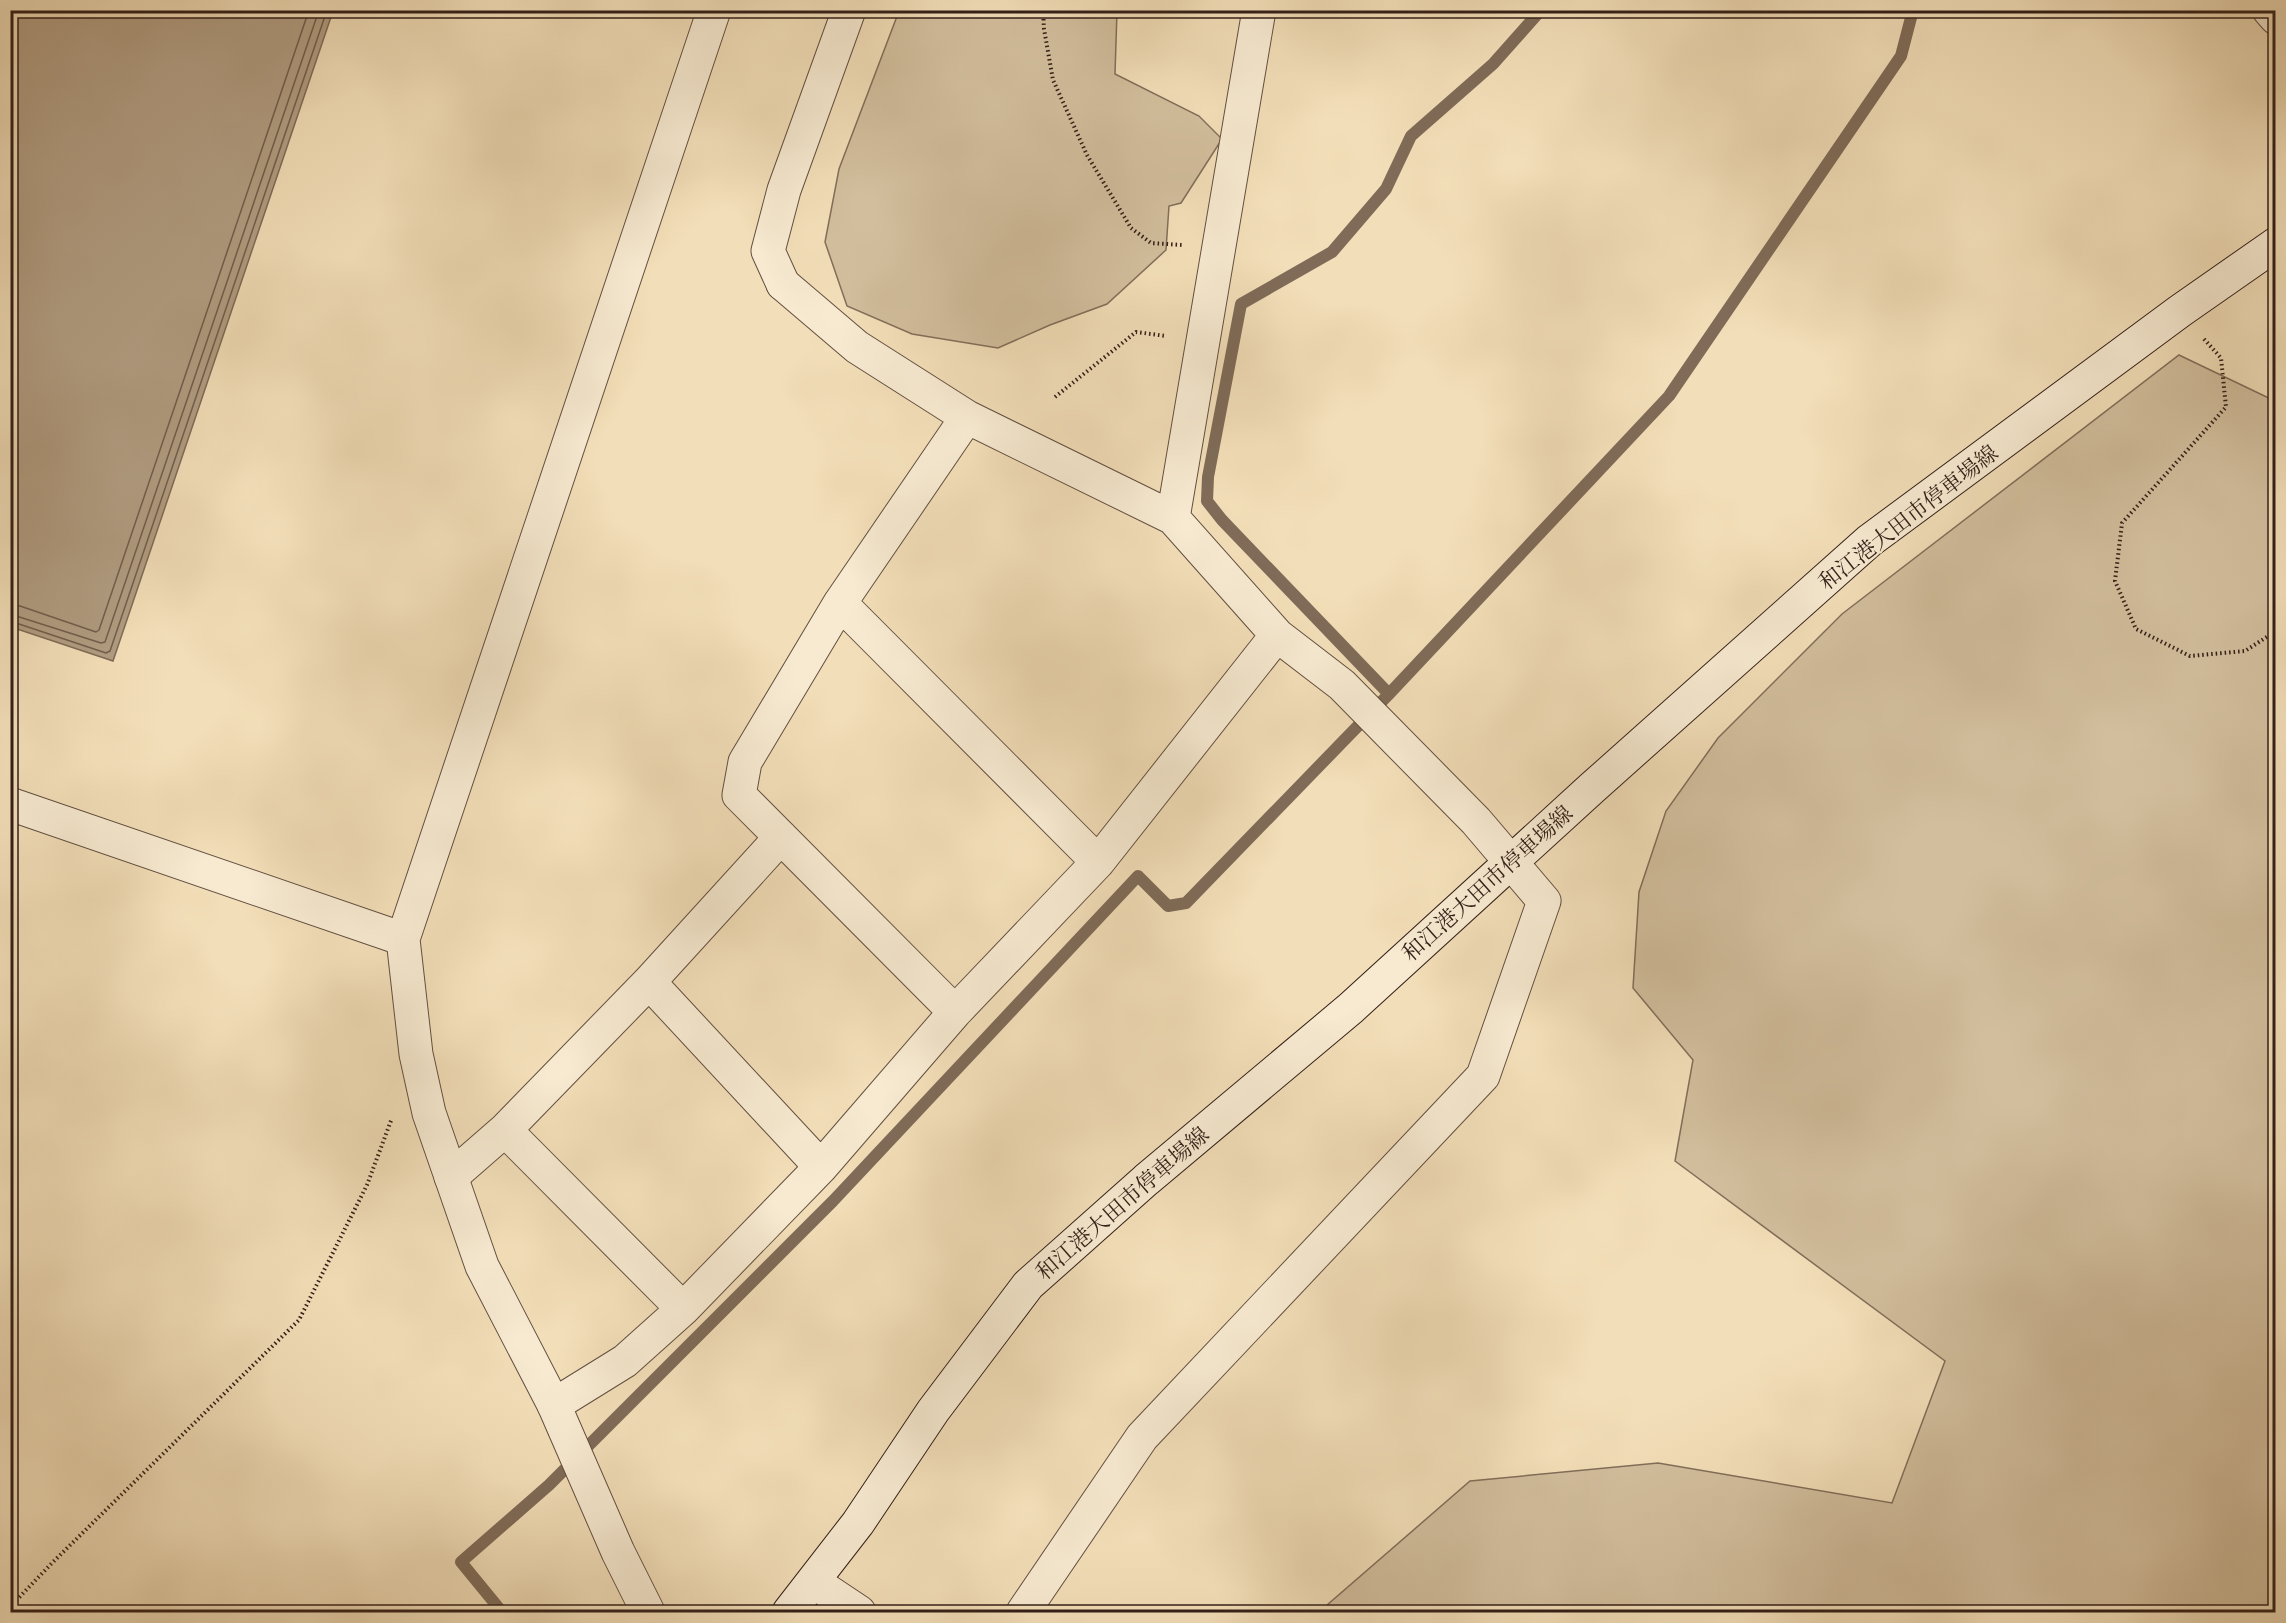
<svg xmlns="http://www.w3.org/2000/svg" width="2286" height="1623" viewBox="0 0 2286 1623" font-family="'Old Standard TT','Noto Serif JP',serif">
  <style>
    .green { fill: #d2be9d; stroke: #826e5a; stroke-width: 1.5 }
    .water { fill: #b19d82; stroke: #7f6b58; stroke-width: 1.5 }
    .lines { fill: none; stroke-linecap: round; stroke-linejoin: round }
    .shore { stroke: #725e4d; stroke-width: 1.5 }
    .stream { stroke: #7f6b58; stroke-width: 12 }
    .minor-casing { stroke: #634f40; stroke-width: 35 }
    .tertiary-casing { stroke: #634f40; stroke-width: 35 }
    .secondary-casing { stroke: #331f18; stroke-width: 35 }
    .path { stroke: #331f18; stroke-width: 4; stroke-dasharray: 1.5 3; stroke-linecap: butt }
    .minor { stroke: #f7ead1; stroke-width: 33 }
    .tertiary { stroke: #f7ead1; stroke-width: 33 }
    .secondary { stroke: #f7ead1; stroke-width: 33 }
    .labels { text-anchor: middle; stroke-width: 4.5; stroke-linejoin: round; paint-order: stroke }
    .street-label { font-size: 22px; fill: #331f18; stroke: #f7ead1 }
  </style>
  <rect width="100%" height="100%" fill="#f2deb8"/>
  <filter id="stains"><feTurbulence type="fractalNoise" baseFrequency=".00333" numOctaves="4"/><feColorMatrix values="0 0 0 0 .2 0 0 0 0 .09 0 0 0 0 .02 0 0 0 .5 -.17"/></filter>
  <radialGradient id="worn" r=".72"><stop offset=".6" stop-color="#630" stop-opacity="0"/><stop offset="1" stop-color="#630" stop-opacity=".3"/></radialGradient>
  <path class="green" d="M899 11H1117L1115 74 1199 116 1222 139 1181 203 1169 206 1166 250 1107 304 1050 325 998 348 912 334 847 306 825 242 839 169Z
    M2179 355 2275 401V1612H1319L1470 1481 1658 1463 1892 1503 1945 1361 1675 1161 1693 1060 1633 988 1639 892 1666 811 1718 738 1842 614Z"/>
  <path class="water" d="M11 10 333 11 113 661 11 627Z"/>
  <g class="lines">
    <path class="shore" d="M10 605 20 606 96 632 99 630 309 10
      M10 614 101 643 105 642 319 10
      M10 621 106 653 110 651 327 10"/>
    <path class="stream" d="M1389 694 1222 520 1207 501 1208 477 1241 304 1332 252 1386 189 1411 136 1493 64 1541 10
      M502 1612 461 1562 549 1485 833 1201 1138 876 1168 906 1186 903 1389 694 1669 396 1901 56 1913 10"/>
    <g class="minor-casing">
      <path id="minor" d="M2269 10 2276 18
        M783 284 857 347 967 417 1173 518
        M840 603 1098 862
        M781 837 649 982 505 1130 683 1309 821 1167 955 1012 1098 862 1277 635
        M649 982 821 1167
        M955 1012 739 795 745 762 840 603 967 417
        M451 1177 505 1130
        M554 1405 625 1361 683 1309
        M814 1582 859 1612
        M1023 1612 1142 1437 1483 1076 1544 901 1476 821 1342 685 1277 635 1173 518 1259 10"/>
    </g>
    <g class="tertiary-casing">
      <path id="tertiary" d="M783 284 768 251 784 190 849 10
        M10 804 403 939
        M648 1612 618 1552 554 1405 482 1266 429 1113 416 1054 403 939 714 10"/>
    </g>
    <g class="secondary-casing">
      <path id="secondary" d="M789 1612 858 1523 933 1411 1028 1285 1146 1180 1351 1008 1592 788 1869 541 2180 311 2276 244"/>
    </g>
    <path class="path" d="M1043 10 1044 29 1053 80 1087 155 1131 228 1151 243 1182 245
      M2204 339 2221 358 2226 407 2122 523 2115 581 2136 629 2190 656 2245 651 2276 631
      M1055 397 1136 332 1166 336
      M10 1607 54 1561 299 1320 367 1185 392 1118"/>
    <use href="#minor" class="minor"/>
    <use href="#tertiary" class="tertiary"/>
    <use href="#secondary" class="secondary"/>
  </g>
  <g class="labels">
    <g class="street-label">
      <text transform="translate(1908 517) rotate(-38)" y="8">和江港大田市停車場線</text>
      <text transform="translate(1487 883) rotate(-42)" y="8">和江港大田市停車場線</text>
      <text transform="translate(1122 1203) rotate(-41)" y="8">和江港大田市停車場線</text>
    </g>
  </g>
  <rect width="2286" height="1623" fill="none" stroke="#f2deb8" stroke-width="36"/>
  <rect x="12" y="12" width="2262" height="1599" fill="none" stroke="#331f18" stroke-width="3"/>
  <rect x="18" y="18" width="2250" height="1587" fill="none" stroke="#331f18" stroke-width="1.5"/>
  <rect width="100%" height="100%" filter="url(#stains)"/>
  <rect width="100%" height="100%" fill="url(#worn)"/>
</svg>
